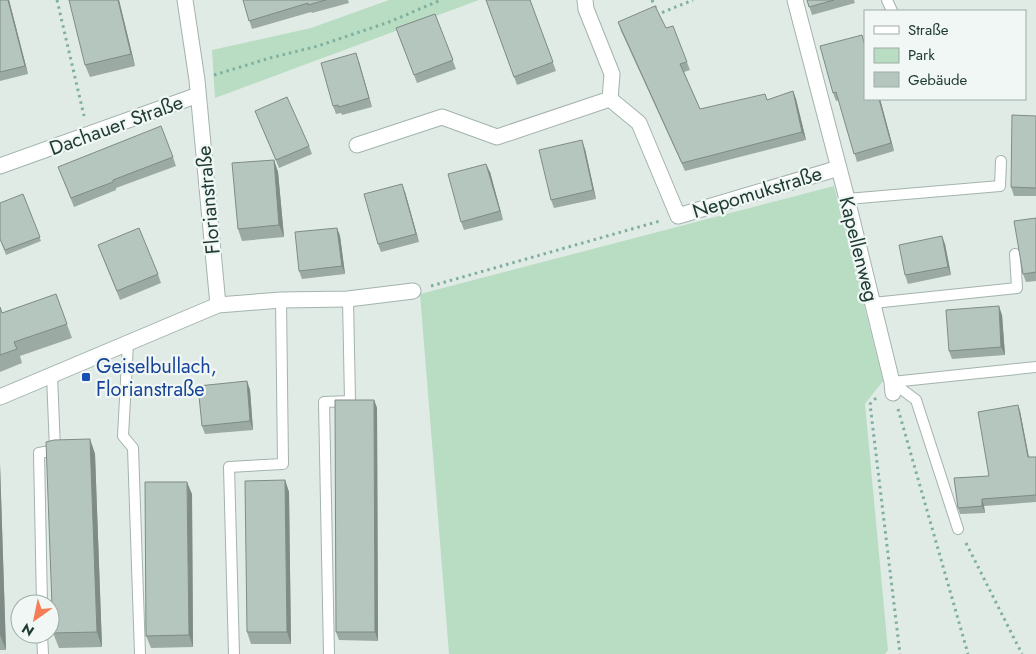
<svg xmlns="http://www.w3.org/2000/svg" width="1036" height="654" viewBox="0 0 1036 654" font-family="Jost,sans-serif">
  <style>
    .green { fill: #b8ddc2 }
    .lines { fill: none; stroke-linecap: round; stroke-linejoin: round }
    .service-casing { stroke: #a3b3ad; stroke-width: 12 }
    .minor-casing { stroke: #a3b3ad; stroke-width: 17 }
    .path { stroke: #7fafa0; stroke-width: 3; stroke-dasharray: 2.5 4; stroke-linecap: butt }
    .service { stroke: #fff; stroke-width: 10 }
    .minor { stroke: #fff; stroke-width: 15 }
    .wall { fill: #9caaa4 }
    .shaded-wall { fill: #7f8b86 }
    .building { fill: #b5c6bf; stroke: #7f8b86 }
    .transit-dot { fill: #1a4fb4; stroke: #f0f7f4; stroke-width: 2 }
    .labels { text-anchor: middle; stroke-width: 4.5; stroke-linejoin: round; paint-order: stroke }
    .street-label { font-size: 20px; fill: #203b34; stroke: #f0f7f4 }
    .transit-label { font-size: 20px; fill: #164399; stroke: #f0f7f4; text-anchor: start }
  </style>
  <rect width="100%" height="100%" fill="#e0ebe6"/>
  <path class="green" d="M389 0H479L215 98 212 50 311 28Z
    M834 186 883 381 865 404 888 650 885 654H449L420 294Z"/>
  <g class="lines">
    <g class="service-casing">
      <path id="service" d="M887 0 892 11
        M847 199 1000 186 1001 161
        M873 303 1017 288 1015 254
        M128 343 123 436 133 448 140 654
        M892 382 916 400 958 529
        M892 382 1036 367
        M42 604 39 453 55 450 52 375
        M42 634 43 654
        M234 654 229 467 283 464 281 300
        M329 654 324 402 350 401 348 299"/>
    </g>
    <g class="minor-casing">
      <path id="minor" d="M185 0 197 80 218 305
        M585 0 586 9 612 74 610 99 639 123 678 216 839 168
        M795 0 847 199 892 382 893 393
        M357 145 442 117 497 137 610 99
        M0 166 198 95
        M0 397 218 305 281 300 348 299 413 291"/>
    </g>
    <path class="path" d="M57 0 84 116
      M652 0 656 9
      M656 15 693 0
      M214 75 270 58 318 46 389 22 441 0
      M431 286 660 221
      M876 398 870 404 900 654
      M898 409 968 654
      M966 543 1022 654"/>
    <use href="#service" class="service"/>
    <use href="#minor" class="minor"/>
  </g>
  <path class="wall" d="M0 0H9L28 74 0 81Z
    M119 0 135 66 90 77 85 65Z
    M243 0H348L349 3 312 13 311 12 252 29Z
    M486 0H530L556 71 517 85Z
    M807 0H854L855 3 812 15Z
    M435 14 456 69 417 83 396 28Z
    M618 22 666 28 673 26 690 70 684 72 700 109 767 100 793 91 796 99 806 140 685 171 621 31Z
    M862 35 865 43V99H880L894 151 857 162 839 100 836 101 833 93Z
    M359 62 372 107 342 115 341 113 336 114 333 106Z
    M255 111 309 146 312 154 279 168Z
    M1036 116V196H1014L1011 187Z
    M585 149 596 199 554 208 551 200Z
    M173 157 176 166 116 188V190L74 207 58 167Z
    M274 160 278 172 284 237 242 241 238 229Z
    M490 172 503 220 464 230 461 222Z
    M405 192 419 242 381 252 378 244Z
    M23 194 41 241 6 255 0 239Z
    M1036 218V281L1026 282 1023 274Z
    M337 228 340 236 345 274 302 279 299 271Z
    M945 244 951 275 908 284 905 275Z
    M101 253 158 274 161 283 120 300Z
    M56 294 72 338 20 356 22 363 0 372V307L2 313Z
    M1002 315 1005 355 952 359 949 351Z
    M247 381 250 390 253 430 205 434 202 426Z
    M374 400 377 408 378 641 339 640 336 632Z
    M1018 405 1020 411 1029 457H1036V502L984 506 985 513 960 514 958 508 989 476Z
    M90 439 95 454 102 647 59 648 53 633Z
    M0 464 6 650H0Z
    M285 480 289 492 291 644H251L247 632Z
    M192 494 193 647 151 648 146 636Z"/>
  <path class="shaded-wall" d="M8 0H9L28 74 25 66Z
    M118 0H119L135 66 131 54Z
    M356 53 359 62 372 107 369 98Z
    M793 91 796 99 806 140 802 132Z
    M879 99H880L894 151 891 143Z
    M582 140 585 149 596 199 593 190Z
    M274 160 278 172 284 237 279 225Z
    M486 164 490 172 503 220 500 211Z
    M402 184 405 192 419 242 416 234Z
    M337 228 340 236 345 274 342 266Z
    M942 236 945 244 951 275 948 267Z
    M999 306 1002 315 1005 355 1001 347Z
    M247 381 250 390 253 430 250 421Z
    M374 400 377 408 378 641 375 632Z
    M1018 405 1020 411 1030 464 1028 457Z
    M90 439 95 454 102 647 97 632Z
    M0 464 6 650 0 635Z
    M285 480 289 492 291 644 287 632Z
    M187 482 192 494 193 647 189 635Z
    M982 499 984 506 985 513 982 506Z"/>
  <path class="building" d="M0 0H8L25 66 0 72Z
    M69 0H118L131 54 85 65Z
    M243 0H326L308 5V3L249 21Z
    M486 0H530L553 62 514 77Z
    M807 0H834L809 7Z
    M655 6 666 28 673 26 687 62 680 64 700 109 765 94 767 100 793 91 802 132 682 163 618 22Z
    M435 14 453 60 414 75 396 28Z
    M862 35 865 46V99H879L891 143 854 154 836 92 833 93 820 46Z
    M356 53 369 98 339 107 338 105 333 106 321 63Z
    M287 97 309 146 276 160 255 111Z
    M1012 115 1036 116V188L1011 187Z
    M161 126 173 157 113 180V182L71 198 58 167Z
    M582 140 593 190 551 200 539 150Z
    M274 160 279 225 238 229 232 163Z
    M486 164 500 211 461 222 448 174Z
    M402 184 416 234 378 244 364 194Z
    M23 194 40 237 5 250 0 239V203Z
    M1036 218V272L1023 274 1014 221Z
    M139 228 158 274 117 291 98 245Z
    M337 228 342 266 299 271 295 232Z
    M942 236 948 267 905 275 899 245Z
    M56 294 67 324 14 342 17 349 0 355V307L2 313Z
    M999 306 1001 347 949 351 946 310Z
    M247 381 250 421 202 426 198 386Z
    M335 400H374L375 632H336Z
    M1018 405 1028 457H1036V495L982 499V506L958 508 954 478 989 476 978 412Z
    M90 439 97 632 53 633 46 442 54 440Z
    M285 480 287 632H247L245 481Z
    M145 482H187L189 635 146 636Z"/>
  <rect class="transit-dot" x="81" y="372" width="10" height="10" rx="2.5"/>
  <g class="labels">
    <g class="street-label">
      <text transform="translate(116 125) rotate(-20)" y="7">Dachauer Straße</text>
      <text transform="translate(757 192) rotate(-17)" y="7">Nepomukstraße</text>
      <text transform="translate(208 200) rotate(-95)" y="7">Florianstraße</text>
      <text transform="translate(859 249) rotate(76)" y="7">Kapellenweg</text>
    </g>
    <g class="transit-label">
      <text x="96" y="373">Geiselbullach,<tspan x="96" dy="23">Florianstraße</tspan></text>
    </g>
  </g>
  <rect x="864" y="10" width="162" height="90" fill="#f0f7f4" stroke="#9daca7"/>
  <rect x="874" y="26" width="25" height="8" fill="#ffffff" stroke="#9daca7"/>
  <text x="908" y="35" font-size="15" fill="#203b34">Straße</text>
  <rect x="874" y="48" width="25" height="15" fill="#b8ddc2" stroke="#9daca7"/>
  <text x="908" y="60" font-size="15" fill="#203b34">Park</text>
  <rect x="874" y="72" width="25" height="15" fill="#b5c6bf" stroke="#9daca7"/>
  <text x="908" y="85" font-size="15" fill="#203b34">Gebäude</text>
  <g transform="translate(35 619) rotate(213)"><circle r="24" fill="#f0f7f4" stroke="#9daca7"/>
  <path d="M0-4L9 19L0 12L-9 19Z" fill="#f47d55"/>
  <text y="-8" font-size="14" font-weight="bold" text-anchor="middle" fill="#203b34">N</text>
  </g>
</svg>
